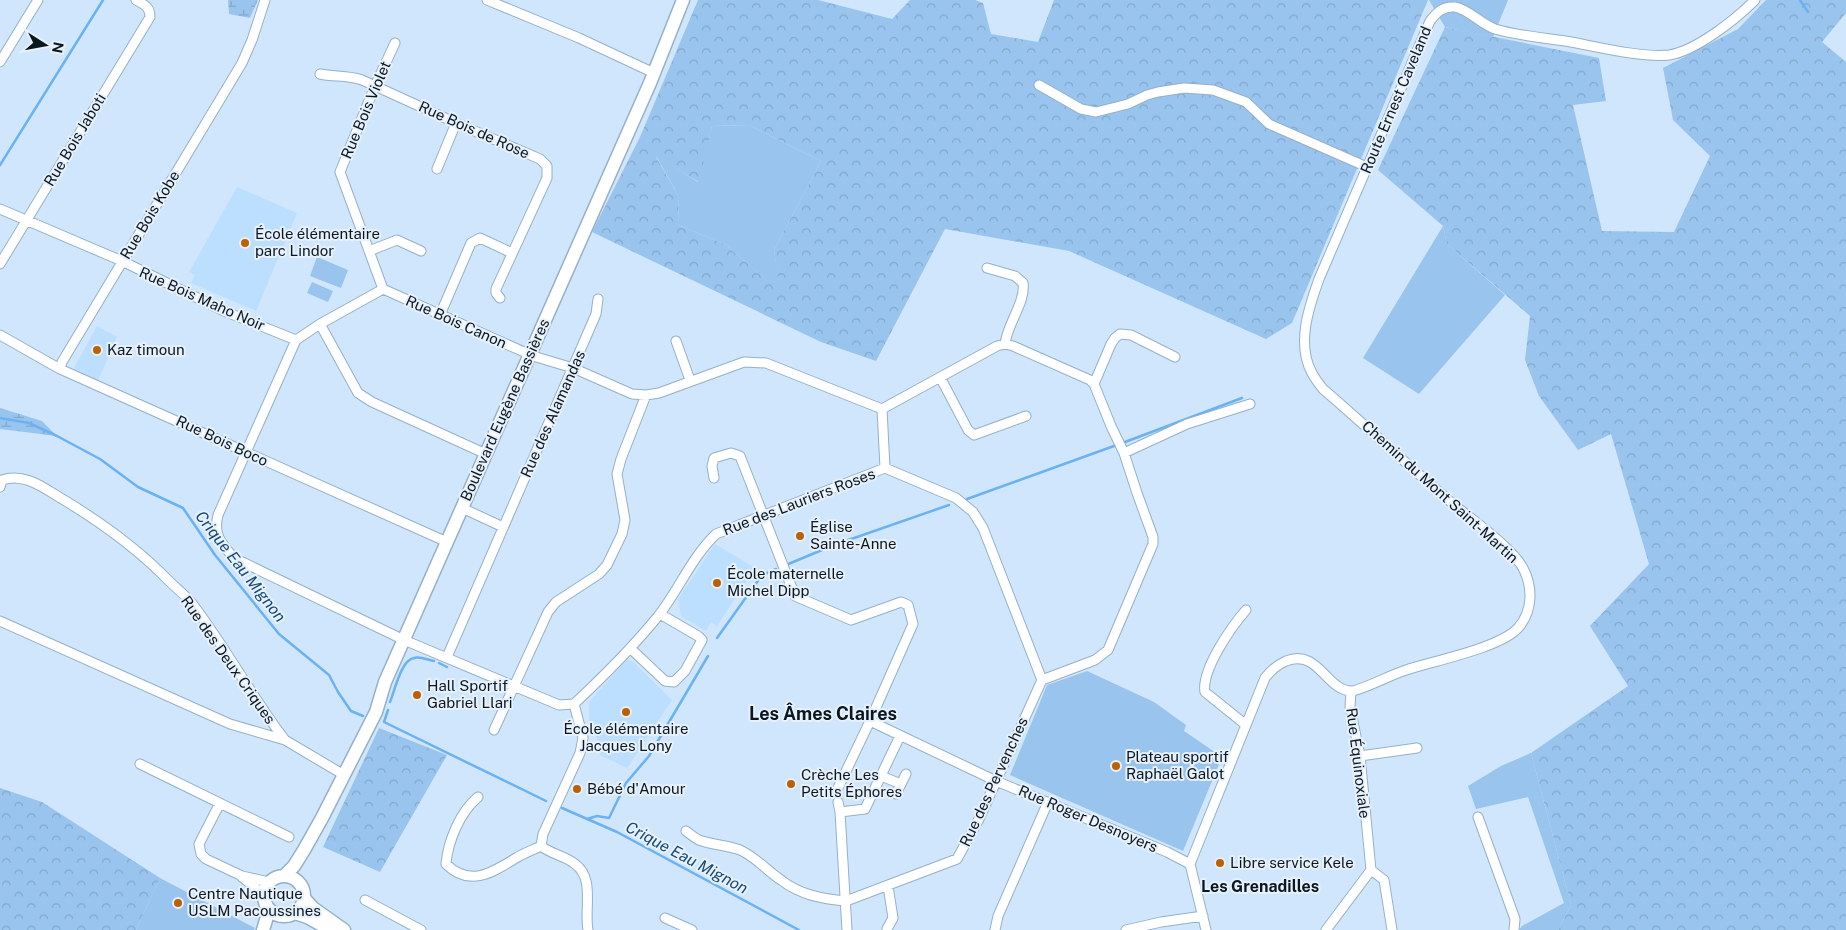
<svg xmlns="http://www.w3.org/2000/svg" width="1846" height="930" viewBox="0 0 1846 930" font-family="'Public Sans',sans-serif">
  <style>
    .built { fill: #bcdeff }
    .green { fill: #98c4ee }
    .forest { fill: url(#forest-crowns); fill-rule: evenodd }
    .wetland { fill: url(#wetland-marsh) }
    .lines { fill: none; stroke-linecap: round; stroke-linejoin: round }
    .stream { stroke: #6ab2f3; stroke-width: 2.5 }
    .street-casing { stroke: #95b0ca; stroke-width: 11 }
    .secondary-casing { stroke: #95b0ca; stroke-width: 15 }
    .street { stroke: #fff; stroke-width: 9 }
    .secondary { stroke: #fff; stroke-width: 12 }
    .poi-dot { fill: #bb6103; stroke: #e6f1fc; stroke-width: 2 }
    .labels { text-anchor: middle; stroke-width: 4; stroke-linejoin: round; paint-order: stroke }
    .street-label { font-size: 15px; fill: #0c161f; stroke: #e6f1fc }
    .poi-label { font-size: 15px; fill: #0c161f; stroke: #e6f1fc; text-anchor: start }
    .water-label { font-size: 16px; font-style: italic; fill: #174b76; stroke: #e6f1fc }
    .neighbourhood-label { font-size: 16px; font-weight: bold; fill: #0c161f; stroke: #e6f1fc }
    .quarter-label { font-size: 18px; font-weight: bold; fill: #0c161f; stroke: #e6f1fc }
  </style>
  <defs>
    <pattern id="forest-crowns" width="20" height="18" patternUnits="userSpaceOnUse" patternTransform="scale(1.25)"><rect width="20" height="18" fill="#98c4ee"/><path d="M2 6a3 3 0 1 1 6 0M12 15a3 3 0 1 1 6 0" fill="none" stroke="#82a8cc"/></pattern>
    <pattern id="wetland-marsh" width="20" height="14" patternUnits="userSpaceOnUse" patternTransform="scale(1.25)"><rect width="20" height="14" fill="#98c4ee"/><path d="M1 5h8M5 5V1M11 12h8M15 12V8" fill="none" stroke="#82a8cc"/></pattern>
  </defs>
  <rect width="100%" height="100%" fill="#cfe6fc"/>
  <path class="built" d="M237 187 297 213 256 311 191 283 195 275 189 272Z
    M97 326 117 337 98 380 76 371 74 368Z
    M715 544 755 568 717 626 711 622 706 631 681 616 678 599Z
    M631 660 672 700 627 768 600 755 602 748 589 723V702L626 661Z"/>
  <path class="green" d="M1429 0H1508L1493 37 1445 27Z
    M749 125 821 161 774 250 781 293 725 244 678 225 679 197 656 156 698 182 712 126Z
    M1443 226 1447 244 1505 295 1419 394 1363 358Z
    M317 257 348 270 341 288 310 276Z
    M312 282 333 291 328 302 307 293Z
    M1087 671 1154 702 1186 725 1184 731 1222 757 1183 851 1010 775 1047 685Z
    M1531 753 1571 905 1558 930H1519L1522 926 1564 903 1528 797 1476 809 1468 786 1501 766Z
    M160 878 255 928 254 930H136Z"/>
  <path class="forest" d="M698 0H818L892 19 910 0H975L983 3 991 34 1038 42 1054 0H1428L1292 323 1266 339 1069 251 945 229 876 361 821 342 592 232 640 137ZM749 125 821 161 774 250 780 292 725 244 678 225 679 197 656 157 699 182 712 126Z
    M1766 0H1846V13L1822 42 1846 62V930H1558L1571 905 1531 753 1628 686 1590 626 1649 564 1611 434 1578 450 1539 396 1525 360 1530 316 1447 244 1443 226 1378 170 1445 27 1599 58 1606 101 1573 105 1602 231 1674 232 1710 156 1673 120 1663 68 1738 29Z
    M379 728 447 755 380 872 323 847Z
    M0 788 42 802 160 878 136 930H0Z"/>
  <path class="wetland" d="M228 0H258L250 18 229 14Z
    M0 408 42 421 57 436 0 429Z"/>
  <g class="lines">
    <path class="stream" d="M1800 0 1808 12
      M0 165 103 0
      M0 418 29 423 57 436 100 459 138 487 183 508 215 555 279 634 329 675 338 692 351 711 363 716
      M1125 442 1242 398
      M967 499 1114 446
      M786 565 834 545 949 505
      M717 638 762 575 776 569
      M439 663 447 667
      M390 702C395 690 401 660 414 658 420 656 428 660 434 661
      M388 710 384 722 546 801
      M562 808 617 832 799 930
      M587 819 597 816 609 818 626 783 649 756 708 656"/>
    <g class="street-casing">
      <path id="street" d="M487 0 579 38 654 73
        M0 62 38 0
        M320 74C334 77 348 75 362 80L456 123 540 159 547 166V178L496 289V293L500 298
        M1039 85 1081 109 1096 112 1128 104 1147 95 1158 92 1184 88 1213 90 1246 102 1269 124 1367 167
        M437 169 456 123
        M0 209 122 261 224 311 296 340
        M369 251 397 240 421 251
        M0 264 150 17C150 7 145 5 136 0
        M987 268 1015 276 1023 283C1026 302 1007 324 1005 344
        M383 289 320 324 296 340 218 515C213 535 221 543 234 558L404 640 559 705 574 704C604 676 633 647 659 615 679 589 692 557 716 534L885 468 956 498 973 512 983 528 1042 680
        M383 289 533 356 573 368 632 394 646 395 659 393 744 362 766 363 882 409
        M383 289 340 172 375 86 395 43
        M440 315 471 243 480 238 512 253
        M320 324 358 393 372 402 486 454
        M0 335 60 369 447 542
        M676 341 690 380
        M60 369 62 362 242 63 252 40 265 0
        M940 377 968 430 974 435 1026 416
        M1094 384 1111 344 1115 338 1120 334 1131 335 1175 357
        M882 409 997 346 1005 344 1013 346 1090 380 1094 384 1111 426 1124 453 1137 493 1153 537V544L1108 650 1095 660 1042 680
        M882 409 885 468
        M1124 453 1187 424 1250 404
        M714 478 712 466 714 458 731 453 740 456 795 596 851 620 901 602 908 605 913 624 870 721 837 790
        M0 487 2 480C25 472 45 489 64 500 102 523 138 549 169 581 176 588 184 594 191 602 225 646 251 696 285 740
        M462 508 503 527
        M1246 610C1232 626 1201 670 1205 692L1246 725
        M0 621 230 724 285 740 344 775
        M630 648 665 681 674 682 685 671 702 640 698 636 660 614
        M447 657 596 314 598 299
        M1351 691 1350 707 1360 756 1371 870
        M574 704 583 738 580 753 543 834 541 846C553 855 565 856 575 864 595 878 584 909 588 930
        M870 721 996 781 1167 852 1190 864 1206 930
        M494 730 548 612 556 602 599 574 607 565 622 534 625 520 617 474 621 459 646 395
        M1360 756 1417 748
        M140 764 289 837
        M881 776 901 784
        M896 794 906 774
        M478 797C460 812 448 841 446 864 470 888 493 872 516 858 524 853 533 850 541 846
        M838 802 840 812 847 930
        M220 803 199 844 201 854 206 859 242 876 269 882
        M840 812 865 809 900 736
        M1478 817 1515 919 1514 930
        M686 831C690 834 695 838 699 840 712 845 727 845 740 850 756 857 767 871 781 880 800 895 823 899 846 901L957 859 979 819 1042 680
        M1190 864 1265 678C1271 670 1277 665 1286 661 1319 648 1326 692 1353 691 1371 686 1388 676 1406 670 1433 661 1500 648 1518 628 1533 611 1533 587 1523 568 1511 546 1465 515 1445 497 1404 462 1364 424 1323 389 1319 384 1315 379 1312 373 1296 344 1309 307 1319 279L1430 21C1437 12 1443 6 1455 7 1468 9 1481 24 1495 29 1519 36 1546 38 1571 42 1598 47 1643 58 1669 55 1696 51 1736 19 1755 0
        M1371 870 1384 880 1392 930
        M242 877 263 894
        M365 900 421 930
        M665 918 692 930
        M887 929 893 918 888 886
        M995 930 998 916 1048 802
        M1126 930 1161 922 1203 916
        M1326 930 1371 870"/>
    </g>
    <g class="secondary-casing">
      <path id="secondary" d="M285 875 294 866 304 850 322 818 376 712 385 682 650 83 683 0
        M264 896a20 20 0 1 1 40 0a20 20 0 1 1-40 0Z
        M304 898 313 908 344 930
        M295 913 307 917 331 930
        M263 930 269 910"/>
    </g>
    <use href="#street" class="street"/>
    <use href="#secondary" class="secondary"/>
  </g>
  <g class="poi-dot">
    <circle cx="245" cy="243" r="5"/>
    <circle cx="97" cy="350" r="5"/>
    <circle cx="800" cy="536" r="5"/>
    <circle cx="717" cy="583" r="5"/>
    <circle cx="417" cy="695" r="5"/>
    <circle cx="626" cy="712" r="5"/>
    <circle cx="1116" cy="766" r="5"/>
    <circle cx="791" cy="784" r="5"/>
    <circle cx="577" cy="789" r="5"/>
    <circle cx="1220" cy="863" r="5"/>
    <circle cx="178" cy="903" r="5"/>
  </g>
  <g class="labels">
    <g class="street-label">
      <text transform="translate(1396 100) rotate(-67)" y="5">Route Ernest Caveland</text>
      <text transform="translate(366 110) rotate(-67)" y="5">Rue Bois Violet</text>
      <text transform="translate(474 130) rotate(24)" y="5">Rue Bois de Rose</text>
      <text transform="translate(75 140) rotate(-59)" y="5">Rue Bois Jaboti</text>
      <text transform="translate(150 215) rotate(-59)" y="5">Rue Bois Kobe</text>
      <text transform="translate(202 299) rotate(24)" y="5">Rue Bois Maho Noir</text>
      <text transform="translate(456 322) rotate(24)" y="5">Rue Bois Canon</text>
      <text transform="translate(505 410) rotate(-66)" y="5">Boulevard Eugène Bassières</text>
      <text transform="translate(553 414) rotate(-66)" y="5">Rue des Alamandas</text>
      <text transform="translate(222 441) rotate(25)" y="5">Rue Bois Boco</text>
      <text transform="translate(1440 492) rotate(42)" y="5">Chemin du Mont Saint-Martin</text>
      <text transform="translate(799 502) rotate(-21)" y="5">Rue des Lauriers Roses</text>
      <text transform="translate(228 660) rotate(55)" y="5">Rue des Deux Criques</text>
      <text transform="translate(1358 763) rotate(83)" y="5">Rue Équinoxiale</text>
      <text transform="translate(994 782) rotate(-65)" y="5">Rue des Pervenches</text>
      <text transform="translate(1088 819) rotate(23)" y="5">Rue Roger Desnoyers</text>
    </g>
    <g class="poi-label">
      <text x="255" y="239">École élémentaire<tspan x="255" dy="17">parc Lindor</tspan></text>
      <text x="107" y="355">Kaz timoun</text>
      <text x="810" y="532">Église<tspan x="810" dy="17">Sainte-Anne</tspan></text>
      <text x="727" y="579">École maternelle<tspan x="727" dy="17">Michel Dipp</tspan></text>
      <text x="427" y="691">Hall Sportif<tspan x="427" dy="17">Gabriel Llari</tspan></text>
      <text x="626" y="734" text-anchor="middle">École élémentaire<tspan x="626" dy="17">Jacques Lony</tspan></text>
      <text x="1126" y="762">Plateau sportif<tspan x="1126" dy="17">Raphaël Galot</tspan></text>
      <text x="801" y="780">Crèche Les<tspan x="801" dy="17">Petits Éphores</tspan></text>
      <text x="587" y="794">Bébé d'Amour</text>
      <text x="1230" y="868">Libre service Kele</text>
      <text x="188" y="899">Centre Nautique<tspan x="188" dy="17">USLM Pacoussines</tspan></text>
    </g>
    <g class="water-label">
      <text transform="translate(241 566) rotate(52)" y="6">Crique Eau Mignon</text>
      <text transform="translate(687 857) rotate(28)" y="6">Crique Eau Mignon</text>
    </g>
    <g class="neighbourhood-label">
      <text x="1260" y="892">Les Grenadilles</text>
    </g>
    <g class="quarter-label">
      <text x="823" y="720">Les Âmes Claires</text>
    </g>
  </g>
  <g transform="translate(45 45) rotate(101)" stroke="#e6f1fc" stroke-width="4" paint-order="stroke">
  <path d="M0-4L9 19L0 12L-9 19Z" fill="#0c161f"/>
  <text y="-8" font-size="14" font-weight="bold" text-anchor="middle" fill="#0c161f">N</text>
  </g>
</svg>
